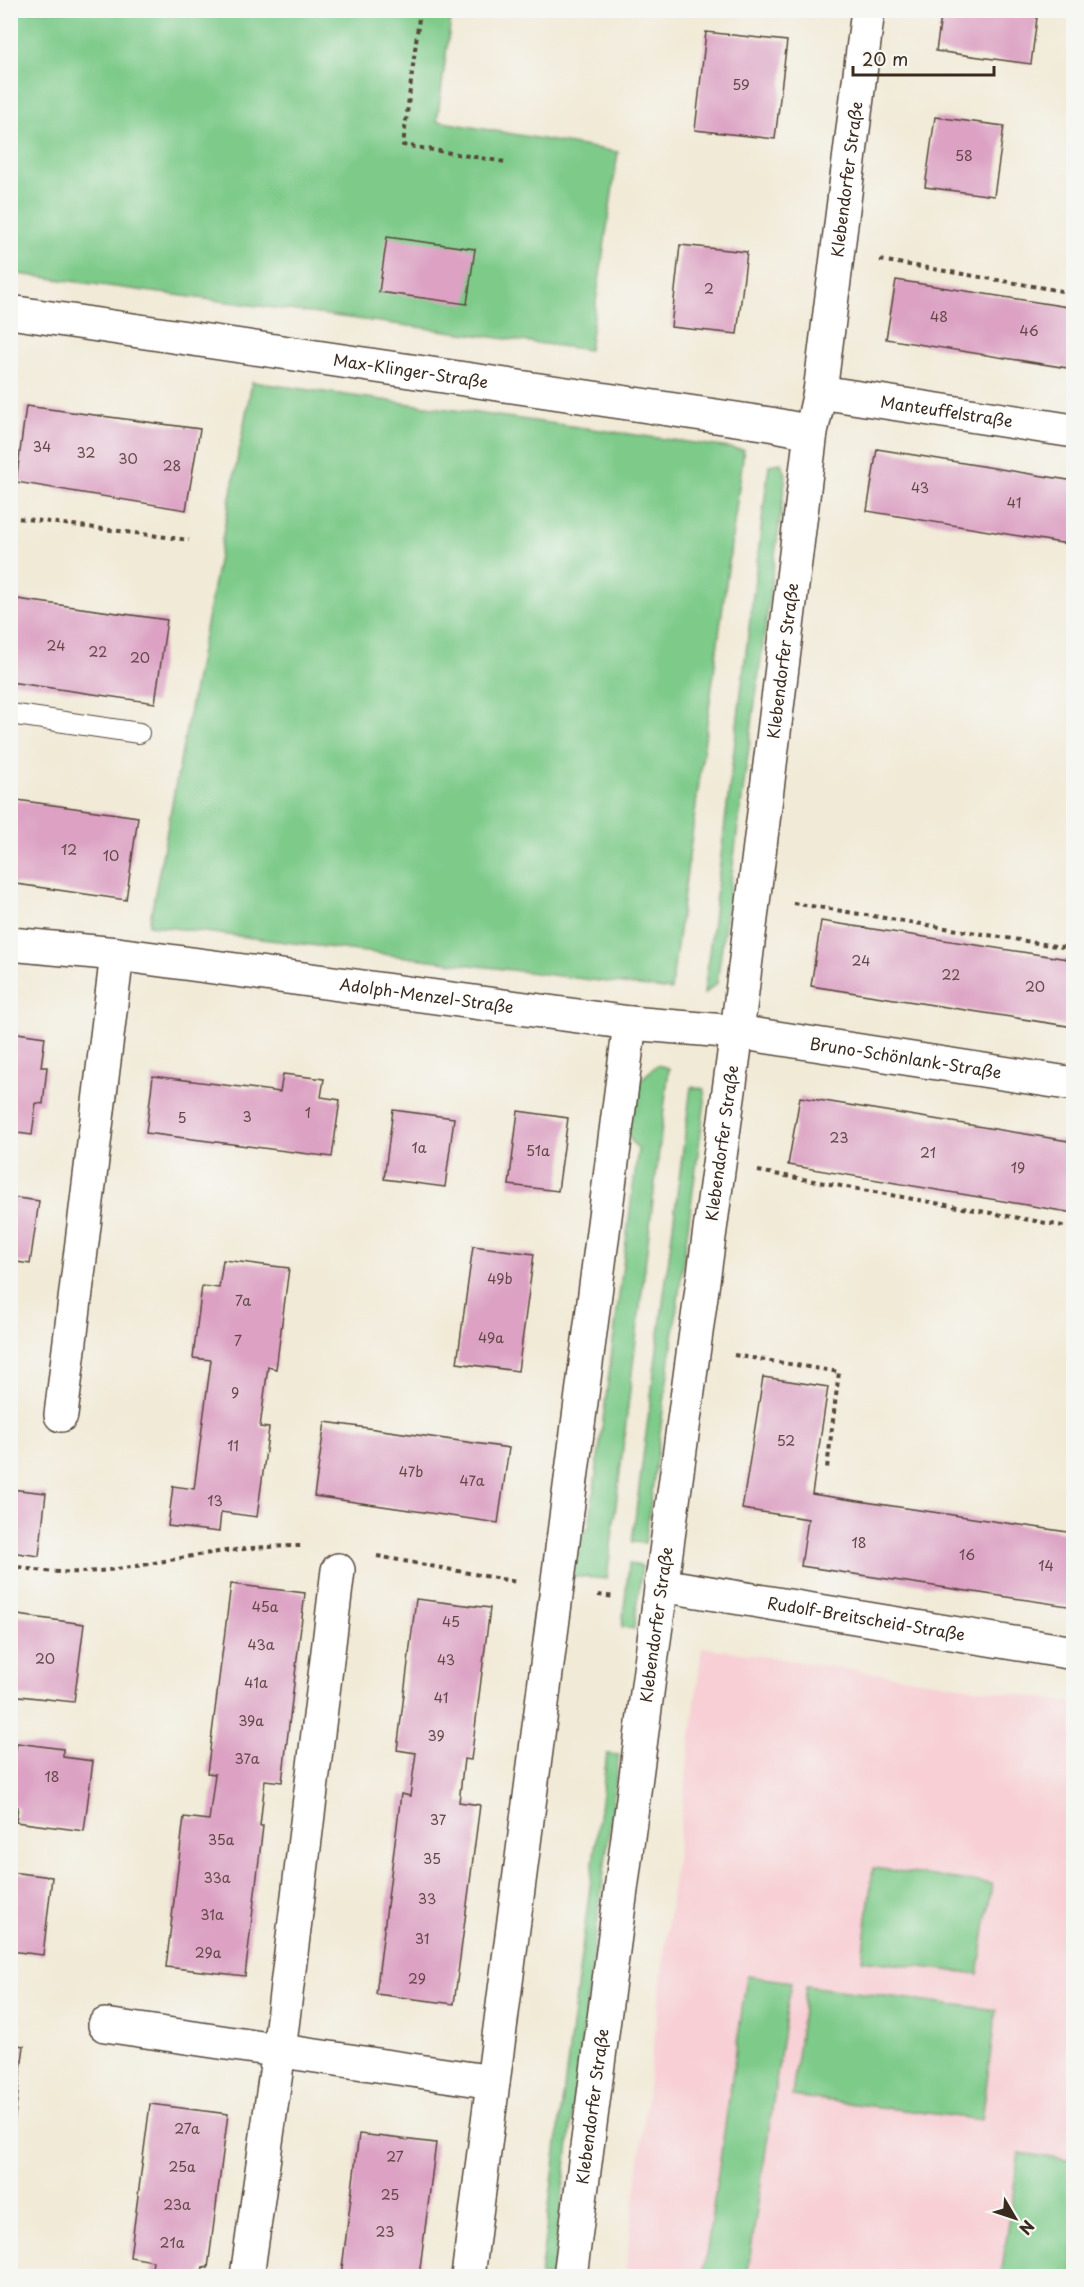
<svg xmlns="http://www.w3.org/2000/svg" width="1084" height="2287" viewBox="0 0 1084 2287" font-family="'Playpen Sans',sans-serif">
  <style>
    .built { fill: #f7cfd4 }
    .green { fill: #7dca89; stroke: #5c7a54; stroke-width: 1.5 }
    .building { fill: #dca1c3 }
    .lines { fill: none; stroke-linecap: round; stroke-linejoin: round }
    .service-casing { stroke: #56473a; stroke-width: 22 }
    .minor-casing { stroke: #56473a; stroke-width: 36 }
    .path { stroke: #56473a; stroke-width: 4; stroke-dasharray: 4.5 4.5; stroke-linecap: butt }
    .service { stroke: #fff; stroke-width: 20 }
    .minor { stroke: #fff; stroke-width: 33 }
    .labels { text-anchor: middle; stroke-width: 4.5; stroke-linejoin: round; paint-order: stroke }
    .number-label { font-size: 14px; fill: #634847 }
    .street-label { font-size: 16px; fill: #3b2a1e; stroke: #f6f6f2 }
  </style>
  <rect width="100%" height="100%" fill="#f6f6f2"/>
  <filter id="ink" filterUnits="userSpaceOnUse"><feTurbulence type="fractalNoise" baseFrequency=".0167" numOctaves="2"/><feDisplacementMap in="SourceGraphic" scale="12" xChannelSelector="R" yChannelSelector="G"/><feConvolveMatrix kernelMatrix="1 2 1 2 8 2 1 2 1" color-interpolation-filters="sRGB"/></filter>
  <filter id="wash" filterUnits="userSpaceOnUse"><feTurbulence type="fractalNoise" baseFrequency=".008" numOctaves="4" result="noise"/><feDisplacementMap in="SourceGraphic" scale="24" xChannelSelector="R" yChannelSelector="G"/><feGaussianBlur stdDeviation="1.35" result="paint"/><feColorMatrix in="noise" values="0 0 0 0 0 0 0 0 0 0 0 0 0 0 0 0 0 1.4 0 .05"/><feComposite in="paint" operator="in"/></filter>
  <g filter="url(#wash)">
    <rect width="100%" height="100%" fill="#f1ead7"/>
    <path class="built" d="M702 1647 1073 1703V2276H625Z"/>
    <path class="green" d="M11 11H452L437 121 618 152 589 350 11 273Z
      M252 382 744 450 671 990 149 925Z
      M781 463 786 474 717 983 704 994 769 465Z
      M657 1065 669 1068 607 1579 570 1576 575 1535 589 1528 638 1149 627 1135 635 1085Z
      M691 1087 704 1089 705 1102 645 1543 632 1542Z
      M629 1564 642 1566 634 1629 622 1627Z
      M607 1754 619 1755 552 2276H540Z
      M873 1868 992 1884 978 1974 862 1960Z
      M747 1976 791 1982 747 2276H703Z
      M806 1986 996 2010 982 2120 792 2096Z
      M1019 2153 1073 2161V2276H1001Z"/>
    <g id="blocks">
      <path class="building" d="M942 10H1038L1031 64 936 51Z
        M706 32 787 41 775 139 695 130Z
        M935 117 1004 126 994 196 925 187Z
        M387 237 475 249 467 304 379 292Z
        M680 245 747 252 737 334 671 327Z
        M896 280 1074 308V369L886 339Z
        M26 406 200 429 186 510 16 482Z
        M877 449 1074 481V545L867 511Z
        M10 598 167 620 155 703 10 682Z
        M10 799 138 817 126 900 10 883Z
        M821 921 1074 960V1027L811 986Z
        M10 1032 45 1037 41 1067H47L43 1104 36 1103 32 1135 10 1132Z
        M283 1074 324 1079 321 1097 340 1100 332 1157 146 1133 153 1076 280 1092Z
        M800 1097 1074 1142V1213L788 1165Z
        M393 1110 454 1118 445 1187 384 1179Z
        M518 1111 568 1118 558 1191 509 1185Z
        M10 1197 39 1201 30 1264 10 1261Z
        M473 1246 534 1254 518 1371 457 1363Z
        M223 1260 289 1268 276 1369 268 1367 260 1427 269 1428 257 1517 221 1512 219 1532 168 1526 173 1486 194 1489 211 1360 193 1358 202 1286 219 1288Z
        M763 1377 828 1387 812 1494 1074 1533V1607L801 1566 808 1519 742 1509Z
        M325 1422 509 1448 498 1523 314 1496Z
        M10 1489 46 1493 39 1556 10 1552Z
        M231 1584 305 1593 282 1782 265 1780 260 1826H263L245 1976 166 1967 184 1817 209 1820 215 1774 207 1773Z
        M416 1599 490 1608 471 1760 464 1759 459 1802 480 1805 454 2004 376 1994 401 1794 410 1796 416 1753 397 1750Z
        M10 1614 84 1624 74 1702 10 1695Z
        M17 1743 63 1749V1757L93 1761 84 1831 16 1822 18 1807 10 1806V1793Z
        M10 1872 52 1877 43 1955 10 1951Z
        M10 2044 24 2046 13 2131H10Z
        M150 2104 228 2114 208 2268 203 2267 201 2276H151L153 2261 130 2257Z
        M359 2134 436 2143 419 2276H341Z"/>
    </g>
  </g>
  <g filter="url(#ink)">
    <use href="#blocks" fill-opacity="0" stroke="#56473a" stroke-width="1.5"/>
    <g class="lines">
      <g class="service-casing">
        <path id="service" d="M10 714 139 733"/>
      </g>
      <g class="minor-casing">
        <g id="minor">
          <path id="s1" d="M10 312 770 424 811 432"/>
          <path id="s2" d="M820 392 1074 431"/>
          <path id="s3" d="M10 944 117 954 630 1023 737 1032 1074 1084"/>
          <path d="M61 1415 117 954"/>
          <path id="s4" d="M661 1585 1074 1653"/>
          <path d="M105 2025 493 2082"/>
          <path d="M247 2276 279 2051 338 1570"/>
          <path d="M468 2276 630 1023"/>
          <path id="s5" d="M570 2276 654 1640 737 1032 811 432 820 392 868 10"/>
        </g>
      </g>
      <path class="path" d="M420 10 403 145 505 162
        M880 260 1074 293
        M10 517 189 540
        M793 903 1074 949
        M758 1171 1074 1228
        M734 1355 839 1372 827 1468
        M377 1556 517 1582
        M10 1565C92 1585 156 1558 235 1550 258 1547 281 1546 304 1546
        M598 1595 615 1597"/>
      <use href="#service" class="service"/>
      <use href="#minor" class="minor"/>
    </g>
  </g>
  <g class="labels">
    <g class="number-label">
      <text x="741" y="90">59</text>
      <text x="964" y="161">58</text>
      <text x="709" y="294">2</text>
      <text x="939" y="322">48</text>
      <text x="1029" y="336">46</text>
      <text x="42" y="452">34</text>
      <text x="86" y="458">32</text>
      <text x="128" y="464">30</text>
      <text x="172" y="471">28</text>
      <text x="920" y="493">43</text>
      <text x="1014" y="508">41</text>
      <text x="56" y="651">24</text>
      <text x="98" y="657">22</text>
      <text x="140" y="663">20</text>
      <text x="69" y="855">12</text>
      <text x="111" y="861">10</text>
      <text x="861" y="966">24</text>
      <text x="951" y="980">22</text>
      <text x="1035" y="992">20</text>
      <text x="308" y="1118">1</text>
      <text x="247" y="1122">3</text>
      <text x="182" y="1123">5</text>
      <text x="839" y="1143">23</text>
      <text x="419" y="1153">1a</text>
      <text x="538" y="1156">51a</text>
      <text x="928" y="1158">21</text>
      <text x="1018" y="1173">19</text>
      <text x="500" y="1284">49b</text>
      <text x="243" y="1306">7a</text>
      <text x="491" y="1343">49a</text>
      <text x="238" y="1346">7</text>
      <text x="235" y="1398">9</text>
      <text x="786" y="1446">52</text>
      <text x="233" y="1451">11</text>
      <text x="411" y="1477">47b</text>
      <text x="472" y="1486">47a</text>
      <text x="215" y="1506">13</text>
      <text x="859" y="1548">18</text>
      <text x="967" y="1560">16</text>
      <text x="1046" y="1571">14</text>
      <text x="265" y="1612">45a</text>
      <text x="451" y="1627">45</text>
      <text x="261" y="1650">43a</text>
      <text x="45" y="1664">20</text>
      <text x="446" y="1665">43</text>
      <text x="256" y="1688">41a</text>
      <text x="441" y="1703">41</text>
      <text x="251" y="1726">39a</text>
      <text x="436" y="1741">39</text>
      <text x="247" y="1764">37a</text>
      <text x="52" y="1782">18</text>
      <text x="438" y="1825">37</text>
      <text x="221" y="1845">35a</text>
      <text x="432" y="1864">35</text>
      <text x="217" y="1883">33a</text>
      <text x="427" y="1904">33</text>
      <text x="212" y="1920">31a</text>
      <text x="422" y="1944">31</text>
      <text x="208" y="1958">29a</text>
      <text x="417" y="1984">29</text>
      <text x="187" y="2134">27a</text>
      <text x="395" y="2162">27</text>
      <text x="182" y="2172">25a</text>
      <text x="390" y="2200">25</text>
      <text x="177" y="2210">23a</text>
      <text x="385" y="2237">23</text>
      <text x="172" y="2248">21a</text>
    </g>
    <g class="street-label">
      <text dy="6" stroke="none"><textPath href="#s5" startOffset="2115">Klebendorfer Straße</textPath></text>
      <text dy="6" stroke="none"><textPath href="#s1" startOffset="405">Max-Klinger-Straße</textPath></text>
      <text dy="6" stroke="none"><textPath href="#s2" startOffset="128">Manteuffelstraße</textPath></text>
      <text dy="6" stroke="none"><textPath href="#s5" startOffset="1629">Klebendorfer Straße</textPath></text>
      <text dy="6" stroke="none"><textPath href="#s3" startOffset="420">Adolph-Menzel-Straße</textPath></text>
      <text dy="6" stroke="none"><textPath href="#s3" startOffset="903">Bruno-Schönlank-Straße</textPath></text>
      <text dy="6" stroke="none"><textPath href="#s5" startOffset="1143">Klebendorfer Straße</textPath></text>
      <text dy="6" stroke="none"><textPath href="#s4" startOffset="208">Rudolf-Breitscheid-Straße</textPath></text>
      <text dy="6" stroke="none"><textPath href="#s5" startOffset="657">Klebendorfer Straße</textPath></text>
      <text dy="6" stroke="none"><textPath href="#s5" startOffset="171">Klebendorfer Straße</textPath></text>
    </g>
  </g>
  <rect width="1084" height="2287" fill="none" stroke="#f6f6f2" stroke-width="36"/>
  <g transform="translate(1015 2218) rotate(129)" stroke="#f6f6f2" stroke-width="4.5" paint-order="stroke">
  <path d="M0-4.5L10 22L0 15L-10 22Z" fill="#3b2a1e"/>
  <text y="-9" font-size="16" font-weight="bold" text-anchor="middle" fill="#3b2a1e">N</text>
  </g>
  <path d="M853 66v9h141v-9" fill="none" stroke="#3b2a1e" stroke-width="3"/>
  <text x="862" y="66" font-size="18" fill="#3b2a1e" stroke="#f6f6f2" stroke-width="4.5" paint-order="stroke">20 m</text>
</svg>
